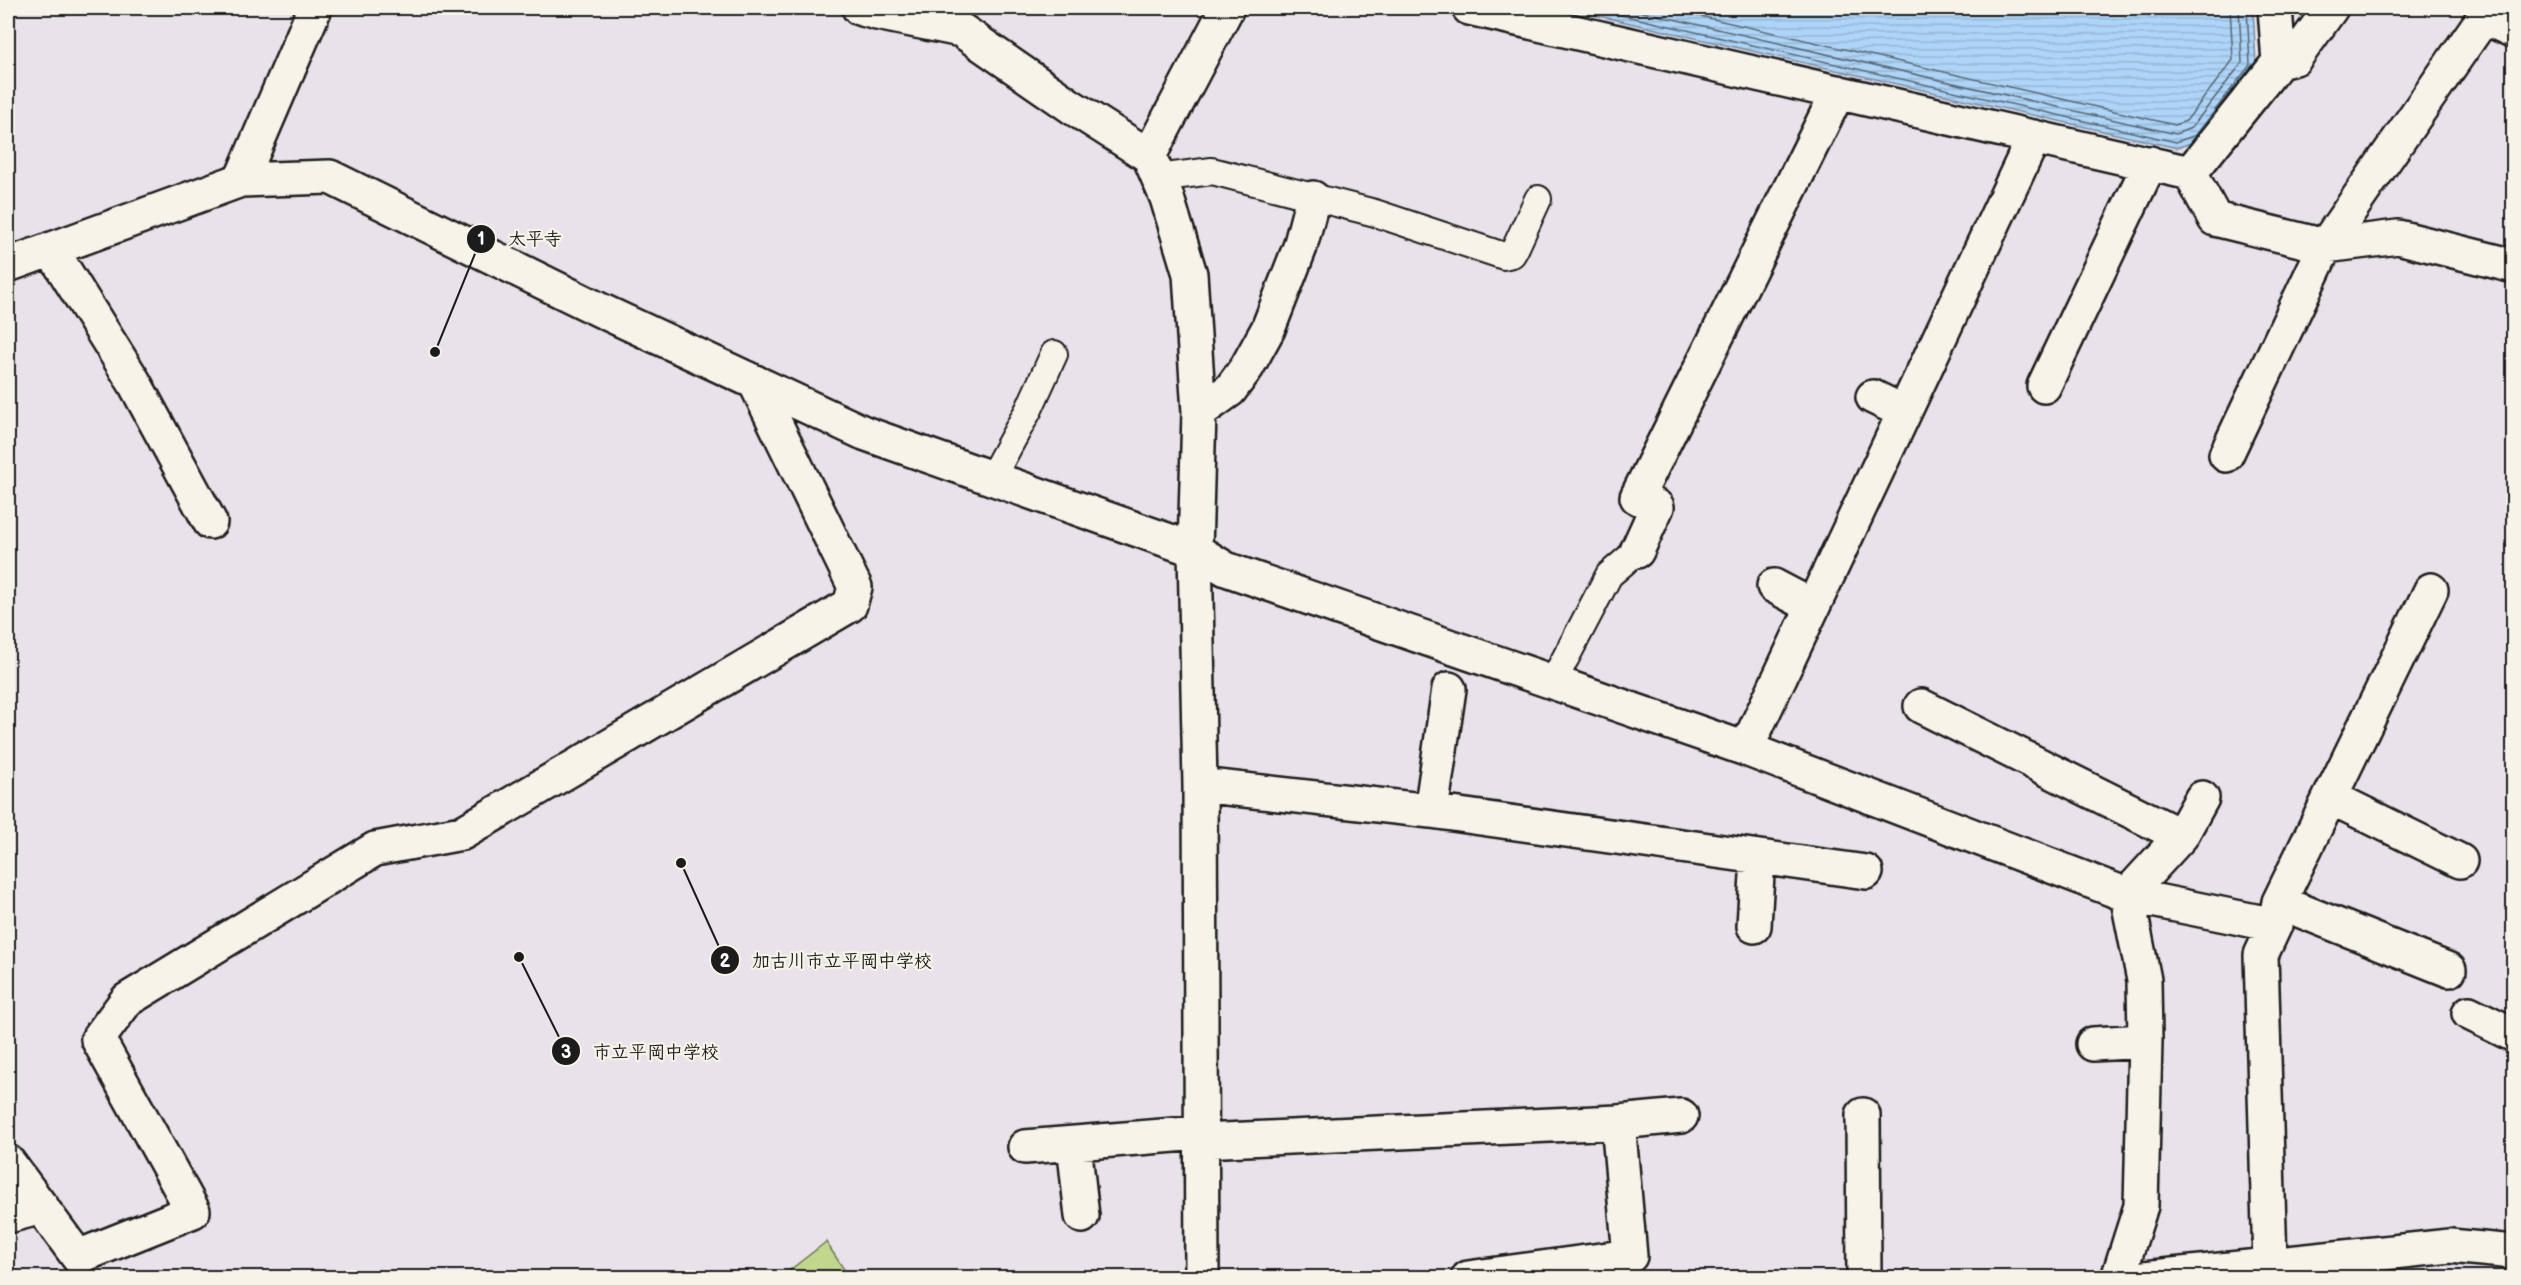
<svg xmlns="http://www.w3.org/2000/svg" width="2521" height="1285" viewBox="0 0 2521 1285" font-family="'Balsamiq Sans','Klee One',sans-serif">
  <style>
    .green { fill: #c1d78d; stroke: #6e7a54; stroke-width: 1.5 }
    .water { fill: url(#water-rules); stroke: #748a9f; stroke-width: 1.5 }
    .lines { fill: none; stroke-linecap: round; stroke-linejoin: round }
    .shore { stroke: #566674; stroke-width: 1.5 }
    .lane-casing { stroke: #1c1c1c; stroke-width: 30 }
    .street-casing { stroke: #1c1c1c; stroke-width: 38 }
    .lane { stroke: #f7f3e8; stroke-width: 26 }
    .street { stroke: #f7f3e8; stroke-width: 33 }
    .leader { fill: none; stroke: #1c1c1c; stroke-width: 2 }
    .callout-dot { fill: #1c1c1c; stroke: #f7f3e8; stroke-width: 2 }
    .mark-label { font-size: 18px; text-anchor: middle; font-weight: bold; fill: #fff }
    .callout-label { font-size: 18px; text-anchor: middle; font-weight: bold; fill: #1c1c1c; stroke: #f7f3e8; stroke-width: 4.5; stroke-linejoin: round; paint-order: stroke }
  </style>
  <defs>
    <pattern id="water-rules" width="6" height="5" patternUnits="userSpaceOnUse" patternTransform="scale(1.5)"><rect width="6" height="5" fill="#aed4f7"/><path d="M0 2.5h6" fill="none" stroke="#95b5d3"/></pattern>
  </defs>
  <rect width="100%" height="100%" fill="#e9e2ea"/>
  <filter id="ink" filterUnits="userSpaceOnUse"><feTurbulence type="fractalNoise" baseFrequency=".0167" numOctaves="2"/><feDisplacementMap in="SourceGraphic" scale="12" xChannelSelector="R" yChannelSelector="G"/><feConvolveMatrix kernelMatrix="1 2 1 2 8 2 1 2 1" color-interpolation-filters="sRGB"/></filter>
  <g filter="url(#ink)">
    <path class="green" d="M826 1242 849 1277H780L782 1276Z"/>
    <path class="water" d="M1564 8H2253L2256 66 2199 140 2177 148Z"/>
    <g class="lines">
      <path class="shore" d="M1591 8 2176 142 2196 135 2250 65 2247 8
        M1625 8 2176 134 2191 128 2242 63 2239 8
        M1665 8 2175 125 2186 121 2233 60 2230 8"/>
      <g class="lane-casing">
        <path id="lane" d="M1158 178 1212 171 1375 213 1504 256 1512 254 1515 249 1538 199
          M991 479 1029 409 1054 354
          M1553 682 1609 575 1637 551"/>
      </g>
      <g class="street-casing">
        <path id="street" d="M859 8 877 13 961 30 1072 107 1149 156 1167 198 1190 274 1199 412 1195 550 1200 785 1202 1278
          M1469 8 2190 173 2279 62 2275 8
          M2279 62 2295 58 2331 8
          M1149 156 1227 8
          M2190 173 2215 219 2325 246 2398 237 2514 266
          M241 180 315 8
          M51 249 134 382 210 522
          M8 265 241 180 330 177 600 310 864 433 1195 550 1226 569 1746 749 2127 895 2275 925
          M2044 386 2150 163
          M1873 397 1904 412
          M1199 412 1230 390 1247 367 1268 329 1300 247 1313 198
          M2226 455 2325 246 2484 17 2514 31
          M1637 551 1657 507 1637 497 1838 92
          M1774 586 1812 606
          M1921 706 2181 836
          M1746 749 2034 137
          M1200 785 1431 811 1866 872
          M2330 797 2460 861
          M1431 811 1449 689
          M2279 902 2449 970
          M1754 926 1758 858
          M2469 1013 2514 1035
          M2093 1044 2145 1041
          M1863 1115 1864 1278
          M1618 1122 1681 1116
          M1201 1141 1618 1122 1630 1256 1468 1278
          M1074 1144 1082 1216
          M1025 1147 1200 1133
          M8 1162 78 1257 193 1211 98 1039 127 1000 375 849 462 833 850 605 855 587 755 382
          M8 1216 42 1207
          M2270 1263 2261 955 2275 925 2279 902 2431 590
          M2118 1278 2141 1206 2145 1041 2144 980 2127 895 2181 836 2202 798
          M2144 1278 2450 1246 2514 1252"/>
      </g>
      <use href="#lane" class="lane"/>
      <use href="#street" class="street"/>
    </g>
  </g>
  <path class="leader" d="M435 352L481 239M681 863L725 960M519 957L566 1051"/>
  <g class="callout-dot">
    <circle cx="435" cy="352" r="6"/>
    <circle cx="681" cy="863" r="6"/>
    <circle cx="519" cy="957" r="6"/>
    <circle cx="481" cy="239" r="15"/>
    <circle cx="725" cy="960" r="15"/>
    <circle cx="566" cy="1051" r="15"/>
  </g>
  <g class="mark-label">
    <text x="481" y="245">1</text>
    <text x="725" y="967">2</text>
    <text x="566" y="1058">3</text>
  </g>
  <g class="callout-label">
    <text x="535" y="245">太平寺</text>
    <text x="842" y="967">加古川市立平岡中学校</text>
    <text x="656" y="1058">市立平岡中学校</text>
  </g>
  <rect width="2521" height="1285" fill="none" stroke="#f7f3e8" stroke-width="30"/>
  <rect x="15" y="15" width="2491" height="1255" fill="none" stroke="#1c1c1c" stroke-width="2" filter="url(#ink)"/>
</svg>
